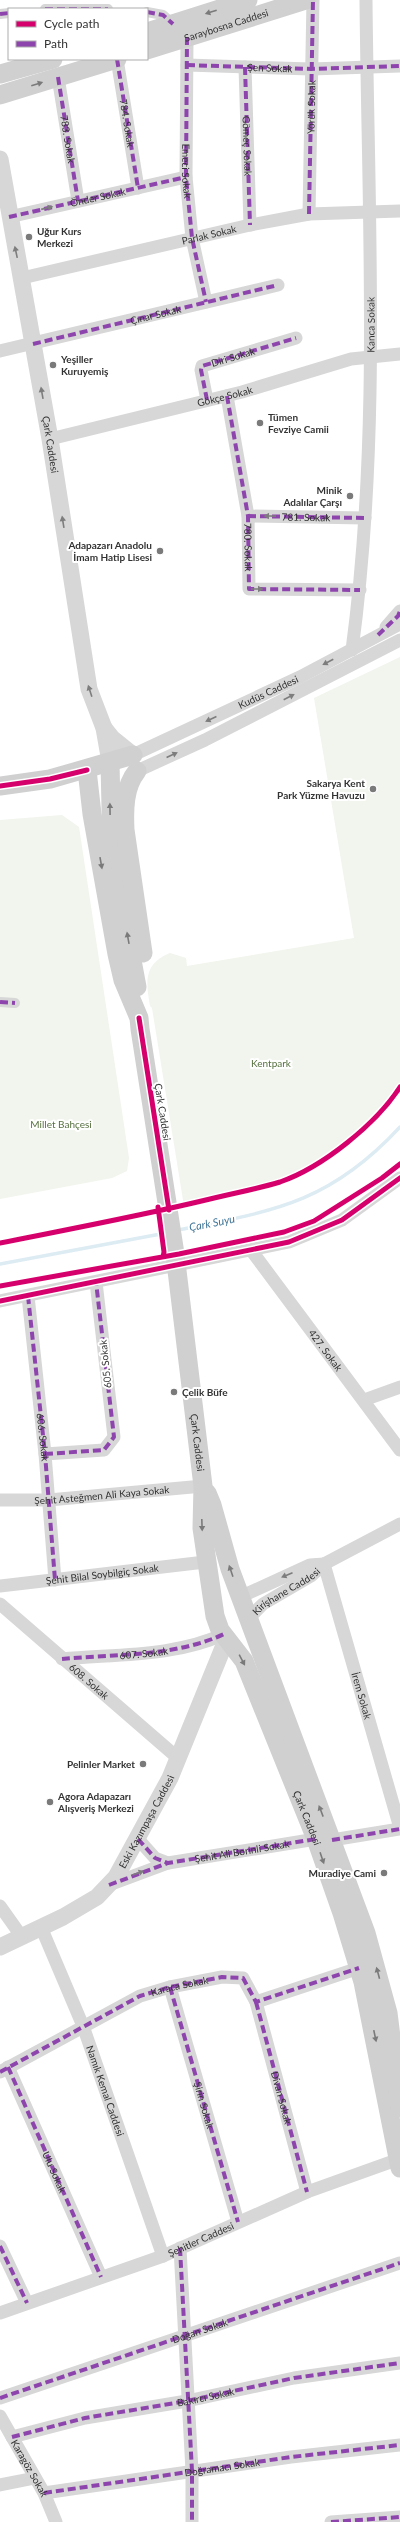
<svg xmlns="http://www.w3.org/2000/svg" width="400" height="2522" viewBox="0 0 400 2522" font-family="Lato,sans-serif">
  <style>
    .green { fill: #f1f5ed }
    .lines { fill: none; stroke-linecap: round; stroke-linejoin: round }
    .stream { stroke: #ddebf3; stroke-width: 3.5 }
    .pedestrian { stroke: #d7d7d7; stroke-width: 10 }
    .minor { stroke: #d7d7d7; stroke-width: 13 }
    .tertiary { stroke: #d7d7d7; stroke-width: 17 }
    .secondary { stroke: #d0d0d0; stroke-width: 19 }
    .quiet { stroke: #8e44ad; stroke-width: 4; stroke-dasharray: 8 4; stroke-linecap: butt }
    .cycleway-casing { stroke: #fff; stroke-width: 8 }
    .cycleway { stroke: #d6006c; stroke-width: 5 }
    .oneway { fill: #7a7a7a }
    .oneway2 { fill: #7d7d7d }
    .poi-dot { fill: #7a7a7a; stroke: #fff; stroke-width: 1.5 }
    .labels { text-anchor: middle; stroke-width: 4; stroke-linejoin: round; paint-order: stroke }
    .street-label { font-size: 10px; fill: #333; stroke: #fff }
    .poi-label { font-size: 10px; font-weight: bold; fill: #333; stroke: #fff; text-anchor: start }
    .park-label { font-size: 10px; fill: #56703f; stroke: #fff }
    .water-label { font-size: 11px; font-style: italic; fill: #3f7597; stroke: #fff }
  </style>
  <rect width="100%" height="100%" fill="#fff"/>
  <path class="green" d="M400 657V1087C375 1125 324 1165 282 1181 253 1192 215 1198 184 1206L152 1008 150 1006C146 982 143 964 170 953L186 958 187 966 354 938 314 698Z
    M62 815 79 827 129 1158 127 1171 112 1178 0 1199V820Z"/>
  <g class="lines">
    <path class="stream" d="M178 1230C274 1211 330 1203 400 1127
      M0 1264 166 1233"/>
    <path class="pedestrian" d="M45 9H108
      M147 12 163 15 173 24
      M0 14 9 13
      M0 1002 15 1003"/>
    <g class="minor">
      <path id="s1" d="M187 37 186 177 192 238 206 302"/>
      <path id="s2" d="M117 59 138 188"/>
      <path id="s3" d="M187 65 311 69 400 66"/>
      <path id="s4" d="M245 67 250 225"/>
      <path d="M58 77 78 201"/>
      <path d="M309 214 313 0"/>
      <path id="s5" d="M9 217 186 177"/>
      <path id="s6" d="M22 278 250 225 309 214 400 211"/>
      <path d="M0 351 278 285"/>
      <path d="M227 396 248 516 249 589 360 590"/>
      <path d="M207 400 201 370 202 366 296 338"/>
      <path id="s7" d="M50 439 242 392 351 359 400 354"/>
      <path id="s8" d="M248 516 365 518"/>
      <path d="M386 627 400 611"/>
      <path id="s9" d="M352 650C381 434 368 217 366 0"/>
      <path id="s10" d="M133 755 300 677 400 624"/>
      <path d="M137 771 205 740 400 640"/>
      <path id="s11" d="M251 1250 400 1450"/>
      <path d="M28 1296 45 1454 55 1580"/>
      <path d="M0 1301 289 1242 342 1220 400 1178"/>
      <path d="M364 1400 400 1387"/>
      <path d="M45 1454 104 1450 114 1437 96 1282"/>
      <path id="s12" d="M0 1500H49L203 1486"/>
      <path id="s13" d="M324 1564 400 1828"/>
      <path id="s14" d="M0 1586 205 1562"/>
      <path d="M240 1597 310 1565 324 1564"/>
      <path id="s15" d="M0 1604 179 1759"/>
      <path id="s16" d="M249 1618 263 1604 311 1576 324 1564 400 1524"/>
      <path id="s17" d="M62 1659C115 1654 175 1657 224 1634"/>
      <path d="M138 1839 155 1858 168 1863"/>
      <path d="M332 1840 400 1829"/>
      <path d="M109 1885 168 1863 316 1839"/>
      <path d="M0 1906 22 1937"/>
      <path id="s18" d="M41 1927 83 2026 163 2256"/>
      <path d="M170 1987 238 2222"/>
      <path id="s19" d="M256 2002 307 2192"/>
      <path d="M8 2067 101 2277"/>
      <path id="s20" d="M0 2072 140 1996 170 1987 222 1977 243 1978 256 2002 359 1968"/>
      <path d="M0 2246 27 2303"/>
      <path d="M180 2248 192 2471V2522"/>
      <path id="s21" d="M0 2313 163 2256 307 2192 399 2159"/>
      <path d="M0 2398 400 2263"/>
      <path id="s22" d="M0 2416 44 2493 56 2522"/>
      <path d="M12 2437 85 2418 187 2401 294 2378 400 2363"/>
      <path d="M0 2485 35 2478"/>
      <path id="s23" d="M44 2493 291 2457 400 2445"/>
      <path d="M331 2522 400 2517"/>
    </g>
    <g class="tertiary">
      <path id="s24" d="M0 159 50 439 89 689 104 728 110 762"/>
      <path d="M104 728 112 738 133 755"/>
      <path id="s25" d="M0 1947 63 1917 97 1897 116 1877 170 1778 227 1638"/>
    </g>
    <g class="secondary">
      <path d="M147 32 248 0"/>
      <path id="s26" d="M147 50 306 0"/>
      <path d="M0 74 53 59"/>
      <path d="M0 95 117 59"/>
      <path d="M110 762 112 853 137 987"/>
      <path id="s27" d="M87 770 92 814 117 954 123 980 139 1018 140 1029 175 1254 203 1486 202 1528 215 1616 220 1630 244 1661 316 1839 342 1913 363 1982 400 2168"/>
      <path d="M137 771C124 787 124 810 125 830L143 953"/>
      <path d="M0 786 50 779 133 755"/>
      <path d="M207 1493 212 1505 230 1569 366 1933 388 2013 400 2108"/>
    </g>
    <g class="quiet">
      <path d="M45 9H108"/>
      <path d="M147 12 163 15 173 24"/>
      <path d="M0 14 9 13"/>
      <path d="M187 37 186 177 192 238 206 302"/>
      <path d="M117 59 138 188"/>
      <path d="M187 65 311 69 400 66"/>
      <path d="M245 67 250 225"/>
      <path id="s28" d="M58 77 78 201"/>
      <path id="s29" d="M309 214 313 0"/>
      <path d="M9 217 186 177"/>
      <path id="s30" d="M33 344 278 285"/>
      <path id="s31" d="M227 396 248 516 249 589 360 590"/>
      <path id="s32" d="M207 400 201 370 202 366 296 338"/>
      <path d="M248 516 365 518"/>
      <path d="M378 635 398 616 400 611"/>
      <path d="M0 1002 15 1003"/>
      <path id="s33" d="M28 1296 45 1454 55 1580"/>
      <path d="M45 1454 104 1450 114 1437 96 1282"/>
      <path d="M62 1659C115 1654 175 1657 224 1634"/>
      <path d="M138 1839 155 1858 168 1863"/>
      <path d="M332 1840 400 1829"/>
      <path id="s34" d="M109 1885 168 1863 316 1839"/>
      <path id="s35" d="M170 1987 238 2222"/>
      <path d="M256 2002 307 2192"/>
      <path id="s36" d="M8 2067 101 2277"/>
      <path d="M0 2072 140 1996 170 1987 222 1977 243 1978 256 2002 359 1968"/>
      <path d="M0 2246 27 2303"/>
      <path d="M180 2248 192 2471V2522"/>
      <path id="s37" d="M0 2398 400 2263"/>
      <path id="s38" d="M12 2437 85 2418 187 2401 294 2378 400 2363"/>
      <path d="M44 2493 291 2457 400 2445"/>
      <path d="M331 2522 400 2517"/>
    </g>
    <g class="cycleway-casing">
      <path id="cycleway" d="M0 786 50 779 87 770
        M139 1018 169 1210
        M158 1207 164 1252 163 1257
        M0 1243C70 1229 140 1216 210 1199 233 1193 258 1189 280 1182 323 1167 376 1124 400 1087
        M0 1286 179 1254 284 1232 314 1221 382 1178 400 1164
        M0 1301 289 1242 342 1220 400 1178"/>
    </g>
    <use href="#cycleway" class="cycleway"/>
  </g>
  <defs><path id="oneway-solid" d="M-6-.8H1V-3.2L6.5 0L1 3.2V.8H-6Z"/></defs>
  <g class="oneway">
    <use href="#oneway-solid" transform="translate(211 12) rotate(162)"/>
    <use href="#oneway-solid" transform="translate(37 84) rotate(-17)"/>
    <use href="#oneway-solid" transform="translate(110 809) rotate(-91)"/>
    <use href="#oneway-solid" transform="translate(101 863) rotate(80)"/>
    <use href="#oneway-solid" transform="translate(128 938) rotate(-100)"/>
    <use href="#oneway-solid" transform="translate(202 1525) rotate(88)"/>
    <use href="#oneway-solid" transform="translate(231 1571) rotate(-109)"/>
    <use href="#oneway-solid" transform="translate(242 1660) rotate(62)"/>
    <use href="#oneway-solid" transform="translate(321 1811) rotate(-111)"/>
    <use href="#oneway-solid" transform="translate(322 1858) rotate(71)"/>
    <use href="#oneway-solid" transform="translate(378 1973) rotate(-105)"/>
    <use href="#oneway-solid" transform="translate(375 2036) rotate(78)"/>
  </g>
  <g class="oneway2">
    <use href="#oneway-solid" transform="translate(47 208) rotate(-13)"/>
    <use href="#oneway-solid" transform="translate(16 252) rotate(-102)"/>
    <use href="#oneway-solid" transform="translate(42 393) rotate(-100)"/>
    <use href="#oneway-solid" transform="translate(270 516) rotate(-179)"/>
    <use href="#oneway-solid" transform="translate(63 522) rotate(-99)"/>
    <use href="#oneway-solid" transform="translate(257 589)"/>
    <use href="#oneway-solid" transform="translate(328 662) rotate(152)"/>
    <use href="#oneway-solid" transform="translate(90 691) rotate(-108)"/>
    <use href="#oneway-solid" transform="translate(289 697) rotate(-27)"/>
    <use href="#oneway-solid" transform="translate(211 719) rotate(155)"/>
    <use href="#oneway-solid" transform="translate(172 755) rotate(-25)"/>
    <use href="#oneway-solid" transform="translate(287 1575) rotate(157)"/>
    <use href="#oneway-solid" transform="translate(138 1873) rotate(-20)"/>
  </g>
  <g class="poi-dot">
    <circle cx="29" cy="237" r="4"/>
    <circle cx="53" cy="365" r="4"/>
    <circle cx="260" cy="423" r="4"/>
    <circle cx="350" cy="496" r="4"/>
    <circle cx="160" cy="551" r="4"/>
    <circle cx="373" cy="789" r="4"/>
    <circle cx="174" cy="1392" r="4"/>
    <circle cx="143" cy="1764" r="4"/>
    <circle cx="50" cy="1802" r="4"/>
    <circle cx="384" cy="1873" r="4"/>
  </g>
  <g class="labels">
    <g class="street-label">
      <text dy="4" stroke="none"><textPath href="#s26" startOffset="83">Saraybosna Caddesi</textPath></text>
      <text dy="4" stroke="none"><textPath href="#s3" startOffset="83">Şen Sokak</textPath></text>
      <text dy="4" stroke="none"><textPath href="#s29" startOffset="107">Yörük Sokak</textPath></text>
      <text dy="4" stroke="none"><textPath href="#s2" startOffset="65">784. Sokak</textPath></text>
      <text dy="4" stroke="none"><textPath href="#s28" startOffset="63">783. Sokak</textPath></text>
      <text dy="4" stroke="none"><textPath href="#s4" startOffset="79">Gömeç Sokak</textPath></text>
      <text dy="4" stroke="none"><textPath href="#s1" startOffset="134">Emeci Sokak</textPath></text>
      <text dy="4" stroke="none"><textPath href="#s5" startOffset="91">Önder Sokak</textPath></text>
      <text dy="4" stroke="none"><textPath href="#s6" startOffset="192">Parlak Sokak</textPath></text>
      <text dy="4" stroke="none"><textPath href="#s30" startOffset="126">Çınar Sokak</textPath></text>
      <text dy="4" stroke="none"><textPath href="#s9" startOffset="326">Kanca Sokak</textPath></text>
      <text dy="4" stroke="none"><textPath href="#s32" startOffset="67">Diri Sokak</textPath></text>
      <text dy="4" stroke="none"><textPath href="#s7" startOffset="180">Gökçe Sokak</textPath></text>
      <text dy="4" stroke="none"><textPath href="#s24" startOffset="290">Çark Caddesi</textPath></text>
      <text dy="4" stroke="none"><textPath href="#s8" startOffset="58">781. Sokak</textPath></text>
      <text dy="4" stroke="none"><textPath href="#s31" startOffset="153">780. Sokak</textPath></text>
      <text dy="4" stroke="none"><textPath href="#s10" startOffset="149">Kudüs Caddesi</textPath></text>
      <text transform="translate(163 1112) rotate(81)" y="4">Çark Caddesi</text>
      <text dy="4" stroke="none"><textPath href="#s11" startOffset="125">427. Sokak</textPath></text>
      <text transform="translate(105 1364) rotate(-96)" y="4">605. Sokak</text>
      <text dy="4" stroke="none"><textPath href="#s33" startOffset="142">606. Sokak</textPath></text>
      <text dy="4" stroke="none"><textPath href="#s27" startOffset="683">Çark Caddesi</textPath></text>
      <text dy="4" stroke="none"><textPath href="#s12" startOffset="102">Şehit Asteğmen Ali Kaya Sokak</textPath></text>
      <text dy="4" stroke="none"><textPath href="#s14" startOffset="103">Şehit Bilal Soybilgiç Sokak</textPath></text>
      <text dy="4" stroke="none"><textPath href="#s16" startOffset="46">Kirişhane Caddesi</textPath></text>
      <text dy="4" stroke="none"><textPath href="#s17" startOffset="82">607. Sokak</textPath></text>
      <text dy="4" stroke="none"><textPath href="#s15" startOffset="118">608. Sokak</textPath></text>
      <text dy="4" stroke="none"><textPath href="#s13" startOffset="137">İrem Sokak</textPath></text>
      <text dy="4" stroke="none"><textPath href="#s27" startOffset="1081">Çark Caddesi</textPath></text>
      <text dy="4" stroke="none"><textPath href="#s25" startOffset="200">Eski Kazımpaşa Caddesi</textPath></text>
      <text dy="4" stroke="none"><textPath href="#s34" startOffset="138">Şehit Ali Borinli Sokak</textPath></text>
      <text dy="4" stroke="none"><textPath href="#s20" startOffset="200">Karaca Sokak</textPath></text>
      <text dy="4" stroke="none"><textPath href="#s18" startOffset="176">Namık Kemal Caddesi</textPath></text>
      <text dy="4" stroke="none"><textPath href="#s19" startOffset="99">Divan Sokak</textPath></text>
      <text dy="4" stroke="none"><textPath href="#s35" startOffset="123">Şirin Sokak</textPath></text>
      <text dy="4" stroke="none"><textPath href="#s36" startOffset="115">Ulu Sokak</textPath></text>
      <text dy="4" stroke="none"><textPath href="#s21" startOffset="214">Şehitler Caddesi</textPath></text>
      <text dy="4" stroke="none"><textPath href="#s37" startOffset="211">Doğan Sokak</textPath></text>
      <text dy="4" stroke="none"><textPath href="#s38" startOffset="198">Bakırcı Sokak</textPath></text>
      <text dy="4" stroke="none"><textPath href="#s23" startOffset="180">Doğramacı Sokak</textPath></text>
      <text dy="4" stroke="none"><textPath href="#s22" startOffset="60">Karagöz Sokak</textPath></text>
    </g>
    <g class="poi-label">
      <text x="37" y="235">Uğur Kurs<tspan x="37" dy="12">Merkezi</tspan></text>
      <text x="61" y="363">Yeşiller<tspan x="61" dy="12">Kuruyemiş</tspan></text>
      <text x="268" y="421">Tümen<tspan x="268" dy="12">Fevziye Camii</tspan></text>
      <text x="342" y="494" text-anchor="end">Minik<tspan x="342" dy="12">Adalılar Çarşı</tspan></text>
      <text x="152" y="549" text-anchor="end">Adapazarı Anadolu<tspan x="152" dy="12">İmam Hatip Lisesi</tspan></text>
      <text x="365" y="787" text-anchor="end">Sakarya Kent<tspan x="365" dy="12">Park Yüzme Havuzu</tspan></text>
      <text x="182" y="1396">Çelik Büfe</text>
      <text x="135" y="1768" text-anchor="end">Pelinler Market</text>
      <text x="58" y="1800">Agora Adapazarı<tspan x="58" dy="12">Alışveriş Merkezi</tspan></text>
      <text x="376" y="1877" text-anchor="end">Muradiye Cami</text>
    </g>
    <g class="park-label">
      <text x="271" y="1067">Kentpark</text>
      <text x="61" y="1128">Millet Bahçesi</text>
    </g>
    <g class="water-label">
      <text transform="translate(212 1223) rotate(-11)" y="4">Çark Suyu</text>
    </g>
  </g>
  <rect x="8" y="8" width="140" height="52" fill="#ffffff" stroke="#adadad"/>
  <rect x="16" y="21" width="20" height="6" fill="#d6006c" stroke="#adadad"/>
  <text x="44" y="28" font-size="12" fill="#333333">Cycle path</text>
  <rect x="16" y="41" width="20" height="6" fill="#8e44ad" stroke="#adadad"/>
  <text x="44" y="48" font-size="12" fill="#333333">Path</text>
</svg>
